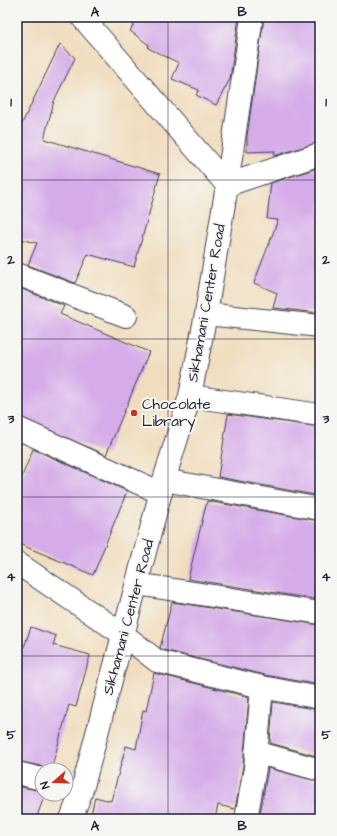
<svg xmlns="http://www.w3.org/2000/svg" width="337" height="836" viewBox="0 0 337 836" font-family="'Architects Daughter',sans-serif">
  <style>
    .building { fill: #d5ace9 }
    .lines { fill: none; stroke-linecap: round; stroke-linejoin: round }
    .minor-casing { stroke: #413e4f; stroke-width: 24 }
    .minor { stroke: #fff; stroke-width: 22 }
    .grid { fill: none; stroke: #22223b; stroke-width: 1; stroke-opacity: 0.55 }
    .poi-dot { fill: #c8321e; stroke: #f6f6f2; stroke-width: 1.5 }
    .labels { text-anchor: middle; stroke-width: 4; stroke-linejoin: round; paint-order: stroke }
    .street-label { font-size: 15px; fill: #22223b; stroke: #f6f6f2 }
    .poi-label { font-size: 15px; fill: #22223b; stroke: #f6f6f2; text-anchor: start }
    .neatline { fill: none; stroke: #22223b; stroke-width: 1.5 }
    .grid-label { font-size: 13px; text-anchor: middle; font-weight: bold; fill: #22223b }
  </style>
  <rect width="100%" height="100%" fill="#f6f6f2"/>
  <filter id="ink" filterUnits="userSpaceOnUse"><feTurbulence type="fractalNoise" baseFrequency=".025" numOctaves="2"/><feDisplacementMap in="SourceGraphic" scale="8" xChannelSelector="R" yChannelSelector="G"/><feConvolveMatrix kernelMatrix="1 2 1 2 8 2 1 2 1" color-interpolation-filters="sRGB"/></filter>
  <filter id="wash" filterUnits="userSpaceOnUse"><feTurbulence type="fractalNoise" baseFrequency=".012" numOctaves="4" result="noise"/><feDisplacementMap in="SourceGraphic" scale="16" xChannelSelector="R" yChannelSelector="G"/><feGaussianBlur stdDeviation="0.9" result="paint"/><feColorMatrix in="noise" values="0 0 0 0 0 0 0 0 0 0 0 0 0 0 0 0 0 1.4 0 .05"/><feComposite in="paint" operator="in"/></filter>
  <g filter="url(#wash)">
    <rect width="100%" height="100%" fill="#f1ddbe"/>
    <g id="blocks">
      <path class="building" d="M138 17H239L230 79 216 105 196 95 199 90 172 79 179 63 148 48 149 45 130 31Z
        M264 17H320V142L274 156 275 151 247 152V136Z
        M60 44 75 58 54 101 44 139 160 174 134 267 88 254 75 283 28 265 37 243 17 238V134Z
        M320 167V313L273 308 277 293 254 283 278 220 267 219 271 183Z
        M17 287 64 306 60 314 149 352 106 455 17 416Z
        M228 414 320 427V496L218 477Z
        M33 449 127 491 93 575 17 543V489Z
        M207 501 320 521V600L188 579Z
        M172 602 320 625V685L265 675 163 650 160 648Z
        M31 627 56 636 53 645 90 655 76 707 69 705 51 770 45 767 17 761V667Z
        M154 673 249 697 243 766 235 809 218 805 215 819H90L95 797 111 801 126 746 136 749 143 710 146 711Z
        M273 702 320 710V757L270 743Z
        M268 768 320 782V815L259 819Z
        M17 786 42 791V794H45L36 819H17Z"/>
    </g>
  </g>
  <g filter="url(#ink)">
    <use href="#blocks" fill-opacity="0" stroke="#413e4f" stroke-width="1"/>
    <g class="lines">
      <g class="minor-casing">
        <path id="minor" d="M252 17 227 185 320 154
          M17 274 126 316
          M206 314 320 326
          M190 396 320 415
          M17 428 161 493
          M164 480 320 509
          M17 563 124 635 157 661 262 687 320 698
          M137 584 320 613
          M256 752 320 770
          M17 773 42 779
          M71 819 82 790 164 480 190 396 206 314 227 185 82 17
          M246 819 255 768 262 687"/>
      </g>
      <use href="#minor" class="minor"/>
    </g>
  </g>
  <path class="grid" d="M168 17V819M17 180H320M17 339H320M17 497H320M17 656H320"/>
  <circle class="poi-dot" cx="134" cy="413" r="4"/>
  <g class="labels">
    <g class="street-label">
      <text transform="translate(206 303) rotate(-80)" y="5">Sikhamani Center Road</text>
      <text transform="translate(128 617) rotate(-75)" y="5">Sikhamani Center Road</text>
    </g>
    <g class="poi-label">
      <text x="142" y="409">Chocolate<tspan x="142" dy="17">Library</tspan></text>
    </g>
  </g>
  <rect width="337" height="836" fill="none" stroke="#f6f6f2" stroke-width="44"/>
  <g transform="translate(54 782) rotate(250)"><circle r="19" fill="#f6f6f2" stroke="#a1a1a9"/>
  <path d="M0-3L7 15L0 10L-7 15Z" fill="#c8321e"/>
  <text y="-6" font-size="11" font-weight="bold" text-anchor="middle" fill="#22223b">N</text>
  </g>
  <rect x="22" y="22" width="293" height="792" class="neatline"/>
  <g class="grid-label">
    <text x="95" y="16">A</text>
    <text x="242" y="16">B</text>
    <text x="11" y="106">1</text>
    <text x="326" y="106">1</text>
    <text x="11" y="264">2</text>
    <text x="326" y="264">2</text>
    <text x="11" y="423">3</text>
    <text x="326" y="423">3</text>
    <text x="11" y="581">4</text>
    <text x="326" y="581">4</text>
    <text x="11" y="739">5</text>
    <text x="326" y="739">5</text>
    <text x="95" y="830">A</text>
    <text x="242" y="830">B</text>
  </g>
</svg>
